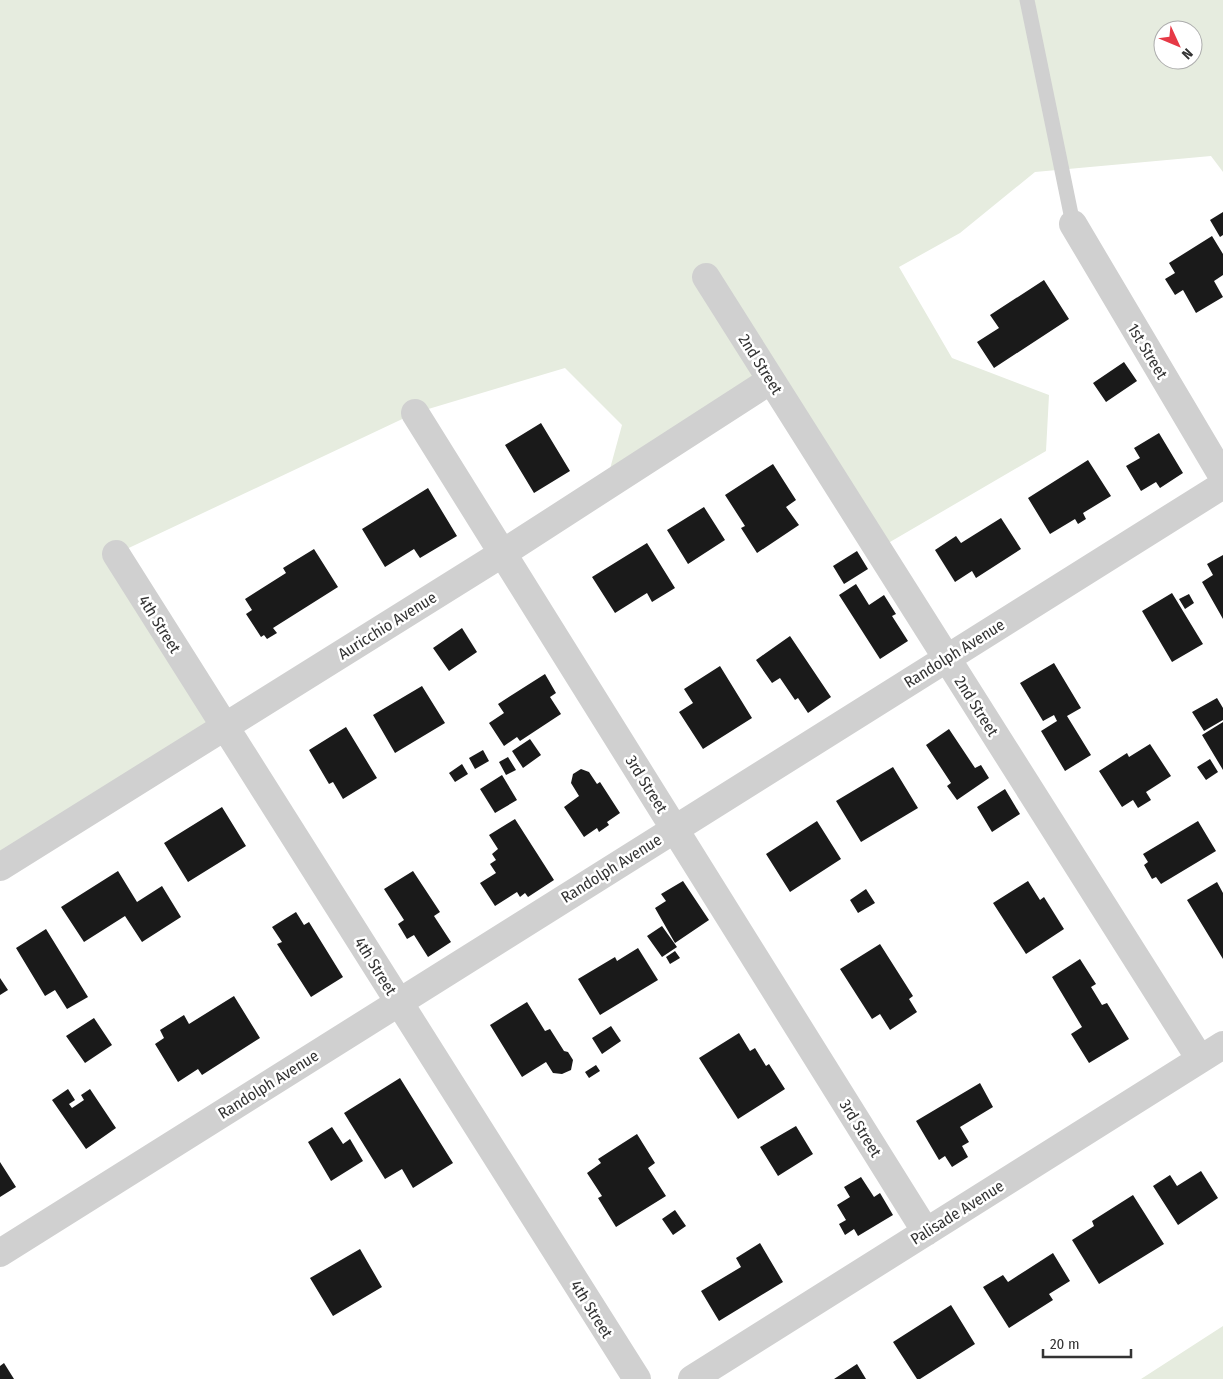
<svg xmlns="http://www.w3.org/2000/svg" width="1223" height="1379" viewBox="0 0 1223 1379" font-family="'Fira Sans Condensed',sans-serif">
  <style>
    .green { fill: #e6ecdf; fill-rule: evenodd }
    .building { fill: #1a1a1a }
    .lines { fill: none; stroke-linecap: round; stroke-linejoin: round }
    .lane { stroke: #d0d0d0; stroke-width: 15 }
    .street { stroke: #d0d0d0; stroke-width: 28 }
    .labels { text-anchor: middle; stroke-width: 5; stroke-linejoin: round; paint-order: stroke }
    .street-label { font-size: 16px; fill: #333; stroke: #fff }
  </style>
  <rect width="100%" height="100%" fill="#fff"/>
  <path class="green" d="M0 0H1223V172L1211 156 1035 172 960 233 899 267 952 358 1049 395 1046 451 878 549 771 380 605 487 622 425 565 368 415 413 116 554 225 727 0 867ZM1163 30H1193V60H1163Z
    M1223 1326V1379H1141Z"/>
  <path class="building" d="M1223 212V235L1220 237 1210 220Z
    M1212 236 1223 254V275L1214 281 1223 297 1196 313 1183 290 1175 295 1165 279 1175 273 1169 263Z
    M1044 280 1069 319 994 368 977 342 999 328 990 315Z
    M1124 362 1137 381 1106 402 1093 383Z
    M541 423 570 471 534 493 505 445Z
    M1159 433 1183 473 1160 488 1156 482 1141 491 1126 466 1140 458 1134 448Z
    M1088 460 1111 496 1083 513 1086 519 1078 524 1075 519 1050 534 1028 498Z
    M773 464 796 500 786 507 799 525 757 553 741 528 745 526 725 495Z
    M428 488 457 536 420 558 414 549 385 567 362 529Z
    M704 507 725 540 688 564 667 530Z
    M1001 518 1021 549 976 578 972 571 955 582 935 550 956 536 961 543Z
    M647 543 675 588 652 602 647 593 615 613 592 577Z
    M314 549 338 587 273 628 277 633 267 639 264 635 261 637 246 614 252 610 245 599 286 573 283 568Z
    M857 551 868 569 844 584 833 566Z
    M1223 555V619L1202 582 1213 575 1207 564Z
    M856 584 869 605 884 595 896 614 892 616 908 641 880 659 839 595Z
    M1172 593 1203 644 1172 662 1142 611Z
    M1189 594 1194 603 1185 609 1179 599Z
    M462 628 477 652 449 671 433 648Z
    M790 636 831 697 808 713 798 698 795 700 780 678 772 683 756 660Z
    M1054 663 1081 708 1067 716 1091 755 1065 771 1041 731 1057 721 1054 715 1043 721 1020 683Z
    M720 666 752 718 703 749 679 712 693 703 684 689Z
    M545 674 556 693 550 697 561 714 520 741 517 737 504 746 489 723 504 713 498 704Z
    M422 686 445 723 395 753 373 715Z
    M1217 698 1223 708V720L1204 731 1192 712Z
    M1223 722V770L1202 735Z
    M346 727 377 778 343 799 333 782 329 784 309 750Z
    M949 729 975 768 981 765 989 778 957 800 947 786 951 783 926 745Z
    M530 739 541 755 523 768 512 751Z
    M1150 744 1171 776 1146 792 1151 800 1138 808 1133 800 1122 807 1099 771 1127 753 1129 757Z
    M483 750 489 761 475 769 469 758Z
    M508 757 516 770 506 775 499 762Z
    M1210 759 1218 772 1206 780 1197 767Z
    M462 764 468 774 455 782 449 773Z
    M893 767 918 808 861 842 836 801Z
    M581 769 589 772 597 784 600 782 620 813 607 822 609 825 599 832 597 828 584 837 564 807 579 796 571 783 573 774Z
    M502 775 517 800 495 813 480 789Z
    M1005 789 1020 814 992 832 977 807Z
    M222 807 246 846 188 882 164 843Z
    M515 819 554 880 528 897 525 893 520 897 517 892 495 906 480 883 496 873 490 864 496 860 492 854 498 849 489 835Z
    M817 821 841 859 790 892 766 854Z
    M1198 821 1216 851 1161 884 1156 877 1152 879 1144 865 1148 862 1143 854Z
    M118 871 137 902 162 886 181 917 142 942 125 916 84 942 61 907Z
    M413 871 440 912 434 916 451 942 428 957 414 935 407 939 398 924 404 920 384 889Z
    M683 881 709 920 675 943 655 908 666 901 661 894Z
    M1028 881 1040 900 1044 897 1064 929 1026 954 993 903Z
    M1217 882 1223 893V959L1187 900Z
    M866 889 875 903 858 913 850 900Z
    M296 912 304 925 309 922 343 977 311 997 277 944 282 942 272 927Z
    M662 926 677 947 662 957 647 936Z
    M46 929 88 997 67 1009 55 990 45 996 16 948Z
    M880 944 913 996 909 999 917 1012 890 1030 880 1014 872 1019 840 969Z
    M638 948 658 980 600 1015 578 979 615 957 617 961Z
    M675 951 680 958 670 964 666 957Z
    M1080 959 1096 984 1091 987 1102 1005 1107 1003 1129 1039 1089 1063 1071 1034 1082 1027 1052 977Z
    M0 978 8 990 0 995Z
    M234 996 260 1038 202 1075 198 1069 178 1082 155 1044 164 1038 160 1030 184 1015 189 1024Z
    M527 1002 545 1031 550 1029 564 1051 568 1052 573 1060 571 1070 562 1074 553 1073 546 1062 522 1077 490 1025Z
    M94 1018 112 1045 85 1063 66 1036Z
    M611 1026 621 1041 602 1054 592 1038Z
    M739 1033 750 1051 755 1048 766 1066 769 1064 785 1089 738 1119 699 1058Z
    M596 1065 600 1071 589 1078 585 1072Z
    M400 1078 453 1163 413 1188 402 1169 385 1179 344 1113Z
    M980 1083 993 1107 960 1127 969 1142 962 1146 968 1157 952 1167 945 1156 939 1160 916 1121Z
    M68 1089 75 1100 69 1104 72 1108 84 1100 81 1095 90 1089 116 1128 86 1149 52 1100Z
    M796 1126 813 1154 778 1176 760 1147Z
    M332 1127 343 1144 350 1139 363 1161 331 1181 308 1142Z
    M637 1134 655 1163 648 1168 666 1196 616 1227 598 1198 602 1196 587 1173 601 1163 598 1159Z
    M0 1162 16 1187 0 1197Z
    M1201 1171 1218 1198 1178 1225 1153 1186 1170 1175 1177 1186Z
    M861 1177 874 1197 880 1193 893 1215 858 1236 854 1229 845 1235 839 1224 846 1220 837 1205 850 1197 844 1187Z
    M1133 1195 1164 1244 1099 1284 1072 1240 1094 1226 1092 1221Z
    M675 1210 686 1226 673 1235 662 1219Z
    M760 1243 783 1282 719 1321 701 1291 741 1267 736 1258Z
    M360 1249 382 1287 333 1316 310 1278Z
    M1053 1253 1070 1281 1049 1294 1053 1300 1009 1328 983 1287 1003 1275 1008 1282Z
    M951 1305 975 1344 920 1379H917L893 1342Z
    M4 1363 14 1379H0V1366Z
    M857 1364 866 1379H834Z"/>
  <g class="lines">
    <path class="lane" d="M1027 0 1073 224"/>
    <path class="street" d="M1073 224 1223 477
      M706 277 1200 1059
      M415 413 926 1232
      M116 554 637 1379
      M0 867 503 553 771 380
      M0 1253 1223 485
      M692 1379 1223 1045"/>
  </g>
  <g class="labels">
    <g class="street-label">
      <text transform="translate(1148 351) rotate(59)" y="6">1st Street</text>
      <text transform="translate(761 364) rotate(58)" y="6">2nd Street</text>
      <text transform="translate(160 624) rotate(58)" y="6">4th Street</text>
      <text transform="translate(387 625) rotate(-32)" y="6">Auricchio Avenue</text>
      <text transform="translate(954 653) rotate(-32)" y="6">Randolph Avenue</text>
      <text transform="translate(977 706) rotate(58)" y="6">2nd Street</text>
      <text transform="translate(647 784) rotate(58)" y="6">3rd Street</text>
      <text transform="translate(611 868) rotate(-32)" y="6">Randolph Avenue</text>
      <text transform="translate(376 966) rotate(58)" y="6">4th Street</text>
      <text transform="translate(268 1084) rotate(-32)" y="6">Randolph Avenue</text>
      <text transform="translate(861 1128) rotate(58)" y="6">3rd Street</text>
      <text transform="translate(957 1212) rotate(-32)" y="6">Palisade Avenue</text>
      <text transform="translate(592 1309) rotate(58)" y="6">4th Street</text>
    </g>
  </g>
  <g transform="translate(1178 45) rotate(134)"><circle r="24" fill="#ffffff" stroke="#adadad"/>
  <path d="M0-4L9 19L0 12L-9 19Z" fill="#e63946"/>
  <text y="-8" font-size="14" font-weight="bold" text-anchor="middle" fill="#333333">N</text>
  </g>
  <path d="M1043 1349v8h88v-8" fill="none" stroke="#333333" stroke-width="2.5"/>
  <text x="1050" y="1349" font-size="15" fill="#333333" stroke="#ffffff" stroke-width="4" paint-order="stroke">20 m</text>
</svg>
